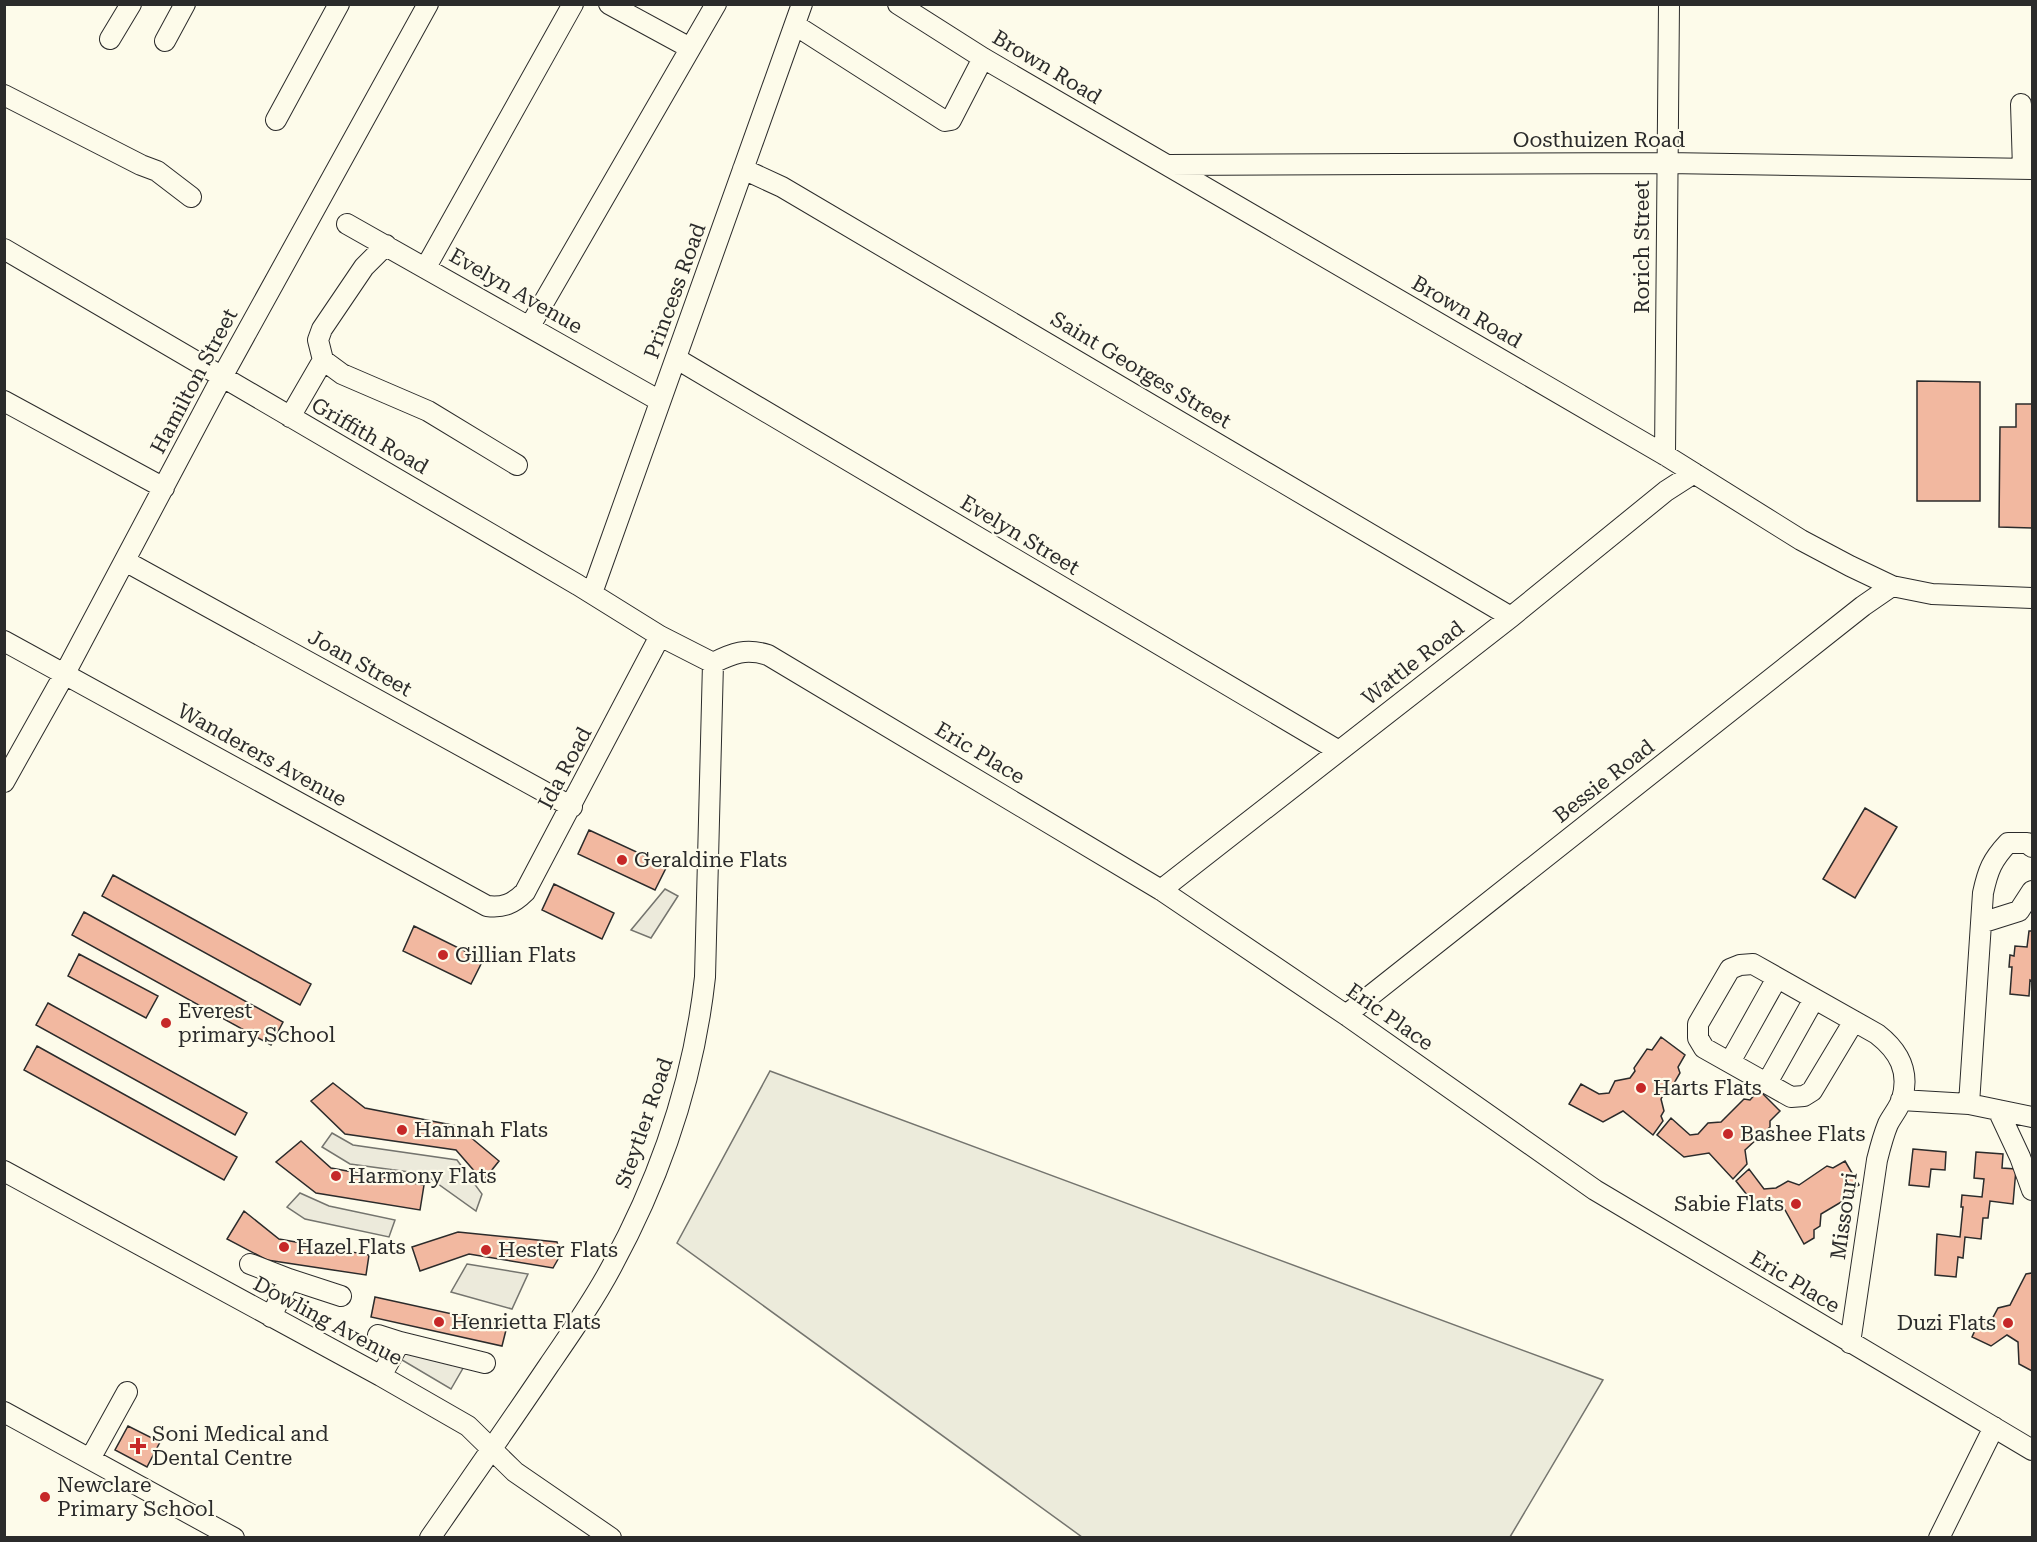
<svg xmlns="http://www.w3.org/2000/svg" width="2037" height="1542" viewBox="0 0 2037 1542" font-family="'Roboto Serif',serif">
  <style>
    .green { fill: #ecebdb; stroke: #74746e; stroke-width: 1.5 }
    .parking { fill: #eceadb; stroke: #74746e; stroke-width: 1.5 }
    .building { fill: #f2b8a0; stroke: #2b2b2b; stroke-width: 1.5 }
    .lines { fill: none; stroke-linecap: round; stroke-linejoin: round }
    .minor-casing { stroke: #2b2b2b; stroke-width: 22 }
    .minor { stroke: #fdfbea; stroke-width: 20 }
    .poi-dot { fill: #c62828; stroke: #fdfbea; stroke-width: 2 }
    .labels { text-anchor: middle; stroke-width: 4.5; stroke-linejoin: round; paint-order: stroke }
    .street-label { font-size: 21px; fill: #2b2b2b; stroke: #fdfbea }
    .poi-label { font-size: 21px; fill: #2b2b2b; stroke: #fdfbea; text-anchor: start }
  </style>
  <rect width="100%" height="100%" fill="#fdfbea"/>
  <path class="green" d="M770 1071 1603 1380 1510 1537H1082L677 1243Z"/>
  <path class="parking" d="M665 889 678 896 651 938 631 930Z
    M332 1133 353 1145 457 1160 482 1194 476 1211 424 1174 350 1164 322 1147Z
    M300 1193 329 1206 395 1220 389 1237 305 1219 287 1207Z
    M467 1264 528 1274 512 1309 451 1292Z
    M370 1341 466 1363 451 1389Z"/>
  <path class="building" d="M1917 381 1980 382V501H1917Z
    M2016 404H2032V528L1999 527 2000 427H2016Z
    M1865 808 1897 827 1855 898 1823 879Z
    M589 830 667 866 655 890 578 854Z
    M113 875 311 984 300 1005 102 896Z
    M554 884 614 913 602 939 542 910Z
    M84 912 283 1022 271 1045 72 935Z
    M414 926 483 960 471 984 403 951Z
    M2029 931H2032V981L2030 980 2029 996 2010 994 2012 967H2009L2010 955 2014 956 2015 946 2027 947Z
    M79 954 158 996 146 1018 68 976Z
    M48 1003 247 1113 235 1135 36 1025Z
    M1661 1037 1685 1055 1678 1067 1680 1073 1669 1092H1665L1661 1099 1664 1111 1661 1116 1663 1121 1653 1135 1623 1111 1603 1122 1569 1104 1581 1084 1599 1094 1609 1093 1615 1081 1630 1078 1635 1071 1634 1068 1647 1049 1652 1050Z
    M37 1046 237 1157 224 1180 24 1070Z
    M333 1083 365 1108 457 1126 499 1161 483 1181 456 1150 345 1134 311 1101Z
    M1759 1090 1780 1111 1770 1121V1127L1745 1150 1747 1164 1733 1179 1709 1153 1684 1157 1657 1135 1671 1118 1690 1135 1698 1134 1708 1123 1721 1122 1744 1099 1750 1100Z
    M301 1141 331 1168 424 1185 420 1210 316 1193 276 1162Z
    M1913 1149 1946 1152 1945 1170 1931 1169 1929 1187 1909 1185Z
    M1976 1152 2003 1154 2002 1168 2016 1169 2013 1204 1990 1201 1988 1218H1983L1981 1239 1965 1237 1963 1258 1958 1257 1956 1277 1935 1275 1937 1234 1960 1237 1963 1207H1961L1962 1195 1982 1197 1984 1179 1974 1178Z
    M1845 1161 1859 1185 1849 1191 1848 1198 1821 1214 1820 1226 1814 1230V1238L1804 1244 1785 1210H1759L1736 1181 1749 1169 1764 1189 1776 1188 1788 1181 1799 1185 1827 1166 1833 1168Z
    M244 1211 279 1239 369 1255 366 1275 267 1260 227 1239Z
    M458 1232 557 1242 561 1254 553 1268 469 1254 420 1271 412 1247Z
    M2032 1273V1371L2019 1364 2018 1342 2007 1335 1991 1346 1972 1337 1978 1324 1991 1321 1998 1308 2010 1305 2026 1274Z
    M375 1297 507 1326 502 1346 371 1317Z
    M128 1426 160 1442 147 1467 115 1450Z"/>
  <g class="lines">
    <g class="minor-casing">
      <path id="minor" d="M609 4 690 48
        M898 4 983 58 1665 455 1801 540 1850 566 1892 586 1932 594 2032 598
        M795 25 945 121 951 120 983 58
        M110 39 131 4
        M165 41 185 4
        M4 95 141 165 157 171 191 197
        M2021 104 2023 169
        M276 120 339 4
        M1168 165 1666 163 2032 169
        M743 169 782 187 1511 617
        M347 224 660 401
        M386 245 364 267 322 329 318 340 323 360 342 374 428 411 517 465
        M4 249 578 585 660 636 713 663
        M426 267 573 4
        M530 326 716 4
        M677 359 1339 751
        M4 401 164 488
        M290 417 323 360
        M1665 455 1669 4
        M125 561 572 807
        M592 593 802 4
        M4 641 487 906C503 908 513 904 525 892L660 636
        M713 663C733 653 746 648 768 655L1161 890 1346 1015 1595 1190 2032 1450
        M4 782 64 675 222 377 428 4
        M1161 890 1511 617 1666 491 1694 473
        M1981 923 2019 911 2032 891
        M1346 1015 1863 606 1892 586
        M1730 1062 1777 978
        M1767 1083 1814 999
        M1901 1100 1969 1104 2032 1117
        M1969 1104 1983 893C1988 870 1992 860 2008 843H2027L2032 847
        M1998 1110 2020 1157 2032 1190
        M4 1171 381 1376 468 1426 515 1472 611 1538
        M250 1264 289 1279
        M271 1317 289 1279 341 1296
        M378 1335 400 1342
        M1850 1343 1877 1160C1880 1148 1883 1136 1888 1124 1892 1116 1899 1108 1902 1099 1910 1071 1899 1051 1877 1034L1753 964 1740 965 1730 969 1698 1024V1038L1704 1048 1791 1097 1804 1096 1812 1091 1854 1021
        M381 1376 400 1342 485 1363
        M4 1412 234 1538
        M90 1459 127 1392
        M430 1538C470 1480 510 1423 549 1365 571 1333 594 1300 612 1266 661 1176 694 1078 705 977L713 663
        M1939 1538 1994 1427"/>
    </g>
    <use href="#minor" class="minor"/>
  </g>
  <g class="poi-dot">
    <circle cx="622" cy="860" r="6"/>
    <circle cx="443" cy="955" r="6"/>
    <circle cx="166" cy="1023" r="6"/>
    <circle cx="1641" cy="1088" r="6"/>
    <circle cx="402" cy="1130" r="6"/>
    <circle cx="1728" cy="1134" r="6"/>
    <circle cx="336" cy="1176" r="6"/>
    <circle cx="1796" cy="1204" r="6"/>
    <circle cx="284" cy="1247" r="6"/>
    <circle cx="486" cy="1250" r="6"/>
    <circle cx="439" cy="1322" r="6"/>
    <circle cx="2008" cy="1323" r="6"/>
    <path d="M135 1437h6v6h6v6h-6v6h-6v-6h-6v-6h6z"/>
    <circle cx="45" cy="1497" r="6"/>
  </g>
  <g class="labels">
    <g class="street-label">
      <text transform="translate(1047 67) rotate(31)" y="7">Brown Road</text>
      <text x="1599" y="147">Oosthuizen Road</text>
      <text transform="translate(1642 247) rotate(-90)" y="7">Rorich Street</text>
      <text transform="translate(516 291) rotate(30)" y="7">Evelyn Avenue</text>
      <text transform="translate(675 291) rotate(-70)" y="7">Princess Road</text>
      <text transform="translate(1467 312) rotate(30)" y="7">Brown Road</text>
      <text transform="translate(1141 370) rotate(31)" y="7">Saint Georges Street</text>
      <text transform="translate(194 381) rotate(-62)" y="7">Hamilton Street</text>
      <text transform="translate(370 436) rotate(30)" y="7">Griffith Road</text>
      <text transform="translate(1020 535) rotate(31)" y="7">Evelyn Street</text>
      <text transform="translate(360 663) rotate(29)" y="7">Joan Street</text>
      <text transform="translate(1413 663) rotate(-38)" y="7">Wattle Road</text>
      <text transform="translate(980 753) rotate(31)" y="7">Eric Place</text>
      <text transform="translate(262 755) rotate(29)" y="7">Wanderers Avenue</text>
      <text transform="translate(565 768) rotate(-62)" y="7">Ida Road</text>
      <text transform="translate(1604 781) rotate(-38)" y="7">Bessie Road</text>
      <text transform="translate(1390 1017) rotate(35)" y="7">Eric Place</text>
      <text transform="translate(644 1123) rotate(-71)" y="7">Steytler Road</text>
      <text transform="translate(1844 1216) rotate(-82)" y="7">Missouri</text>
      <text transform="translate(1795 1282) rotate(31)" y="7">Eric Place</text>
      <text transform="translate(328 1321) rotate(28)" y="7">Dowling Avenue</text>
    </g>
    <g class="poi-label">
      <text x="634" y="867">Geraldine Flats</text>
      <text x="455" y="962">Gillian Flats</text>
      <text x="178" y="1018">Everest<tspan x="178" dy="24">primary School</tspan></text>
      <text x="1653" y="1095">Harts Flats</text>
      <text x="414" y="1137">Hannah Flats</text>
      <text x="1740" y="1141">Bashee Flats</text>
      <text x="348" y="1183">Harmony Flats</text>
      <text x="1784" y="1211" text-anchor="end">Sabie Flats</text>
      <text x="296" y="1254">Hazel Flats</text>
      <text x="498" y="1257">Hester Flats</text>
      <text x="451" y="1329">Henrietta Flats</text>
      <text x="1996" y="1330" text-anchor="end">Duzi Flats</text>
      <text x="152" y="1441">Soni Medical and<tspan x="152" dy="24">Dental Centre</tspan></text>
      <text x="57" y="1492">Newclare<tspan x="57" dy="24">Primary School</tspan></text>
    </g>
  </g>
  <rect width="2037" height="1542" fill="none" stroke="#2b2b2b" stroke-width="12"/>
</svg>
